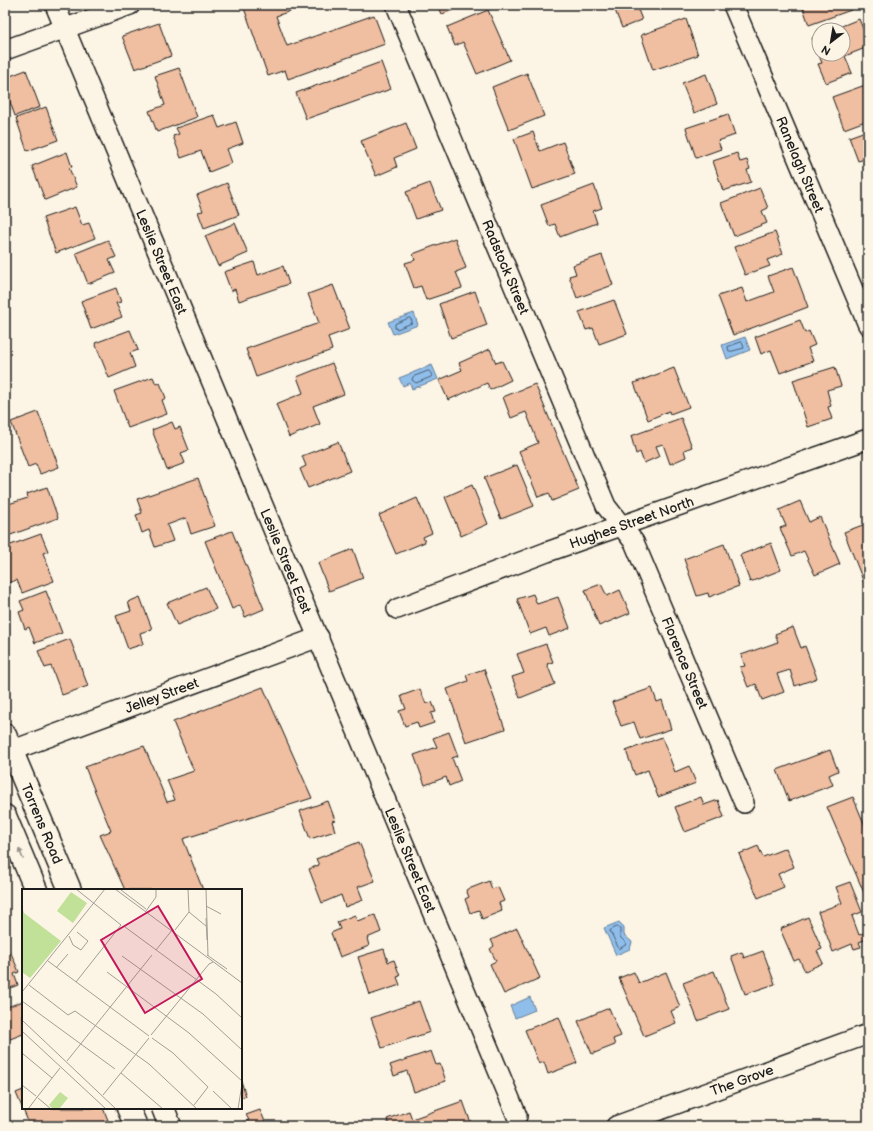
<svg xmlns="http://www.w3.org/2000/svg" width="873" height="1131" viewBox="0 0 873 1131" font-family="'Balsamiq Sans',sans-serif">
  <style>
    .water { fill: #90beeb; stroke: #627d98 }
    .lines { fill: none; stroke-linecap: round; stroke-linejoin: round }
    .shore { stroke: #4a5d6f; stroke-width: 1 }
    .building { fill: #f0bea0; stroke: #1c1c1c }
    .minor-casing { stroke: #1c1c1c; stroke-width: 22 }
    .secondary-casing { stroke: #1c1c1c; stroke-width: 25 }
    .minor { stroke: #fcf5e5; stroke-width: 19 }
    .secondary { stroke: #fcf5e5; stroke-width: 22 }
    .oneway { fill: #97938b }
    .labels { text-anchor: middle; stroke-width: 3; stroke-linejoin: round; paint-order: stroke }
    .street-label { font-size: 14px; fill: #1c1c1c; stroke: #fcf5e5 }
    .inset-road { fill: none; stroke: #a29e95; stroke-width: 1 }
    .view { fill: #c2185b; fill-opacity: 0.15; stroke: #c2185b; stroke-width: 2 }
    .inset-edge { fill: none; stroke: #1c1c1c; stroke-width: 2 }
  </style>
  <rect width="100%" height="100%" fill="#fcf5e5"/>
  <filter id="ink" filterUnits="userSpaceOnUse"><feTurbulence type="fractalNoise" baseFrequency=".025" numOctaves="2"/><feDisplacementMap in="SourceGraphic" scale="8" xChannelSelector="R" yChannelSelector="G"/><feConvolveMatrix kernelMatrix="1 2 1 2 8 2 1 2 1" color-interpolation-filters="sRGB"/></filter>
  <g filter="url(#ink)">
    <path class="water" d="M414 313 418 325 393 334 388 322Z
      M745 337 750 350 727 359 722 345Z
      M432 365 438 379 412 389 410 383 403 386 399 378Z
      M619 922 624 927V935L632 942 630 949 616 955 604 928Z
      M530 997 535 1010 515 1018 510 1006Z"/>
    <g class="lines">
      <path class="shore" d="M410 318 412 321V323L397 329 395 328V324Z
        M742 342 744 348 729 352 728 347Z
        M429 371 432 375 431 377 416 383 412 380 413 377Z
        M617 927 620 929V937L627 944 619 949 610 931Z"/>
    </g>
    <path class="building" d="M252 5H308L276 16 287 46 374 15 385 44 288 79 285 70 268 76 244 8Z
      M438 5H467L442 14Z
      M613 5H642L637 7 642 20 622 28Z
      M802 5H849L851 10 809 25Z
      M488 10 510 60 477 74 463 42 455 46 447 27Z
      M686 19 698 55 653 70 641 35Z
      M859 19 868 41V47L845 56 852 73 826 83 818 64 822 63 812 38 819 35V54H843V30H832Z
      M159 23 171 56 135 69 122 36Z
      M381 62 391 89 306 119 296 93Z
      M179 68 197 117 157 132 149 111 165 105 155 76Z
      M26 70 40 107 15 116 9 99 5 100V78Z
      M527 73 544 116 509 130 492 87Z
      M706 74 717 104 694 113 682 83Z
      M868 84V120L844 129 832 97Z
      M46 107 58 140 27 151 16 118Z
      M728 114 735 135 718 141 721 149 696 158 686 128Z
      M214 115 219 128 236 122 243 143 227 149 232 163 209 172 201 151 181 158 173 136 179 134 176 128Z
      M406 123 416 149 394 158 397 167 376 176 361 141Z
      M868 130V166L865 159 858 161 849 137Z
      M533 132 540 151 563 142 575 174 532 189 514 139Z
      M67 152 72 167 69 168 77 187 45 200 32 166Z
      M737 153 740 162 747 160 750 169 747 170 751 182 723 191 713 161Z
      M227 183 239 215 204 228 198 212 203 211 197 195Z
      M430 183 441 210 416 219 406 192Z
      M594 185 602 208 593 211 597 223 560 237 555 224 549 226 541 205Z
      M760 188 768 208 762 211 767 223 734 236 721 203Z
      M75 207 82 225 89 223 95 238 56 253 43 218Z
      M235 223 248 253 218 266 205 236Z
      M775 232 783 254 767 260 770 266 745 275 734 247Z
      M455 238 466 268 456 272 462 288 426 300 421 286 414 288 405 263 415 260 413 254Z
      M108 240 116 257 109 260 115 273 88 284 76 253Z
      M602 255 613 285 577 298 569 276 576 274 573 265Z
      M254 262 258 275 283 266 289 284 239 301 235 289 231 291 224 272Z
      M793 267 808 307 733 335 718 296 742 288 747 302 774 292 768 276Z
      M333 285 350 329 328 337 332 350 256 377 246 349 319 323 308 294Z
      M116 288 121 302 116 303 122 317 91 329 81 301Z
      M475 291 487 325 451 338 439 304Z
      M614 300 627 334 599 344 593 328 586 330 579 312Z
      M800 320 805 333 809 331 815 345 808 348 813 361 780 373 771 350 761 354 755 337Z
      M130 330 138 350 130 353 135 367 109 378 95 343Z
      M490 349 496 363 502 361 511 380 490 390 487 383 448 400 439 380 462 370 459 363Z
      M332 363 344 394 313 406 320 424 289 437 276 404 303 393 297 377Z
      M835 367 841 386 827 390 831 406 828 407 832 419 808 427 793 380Z
      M674 368 689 407 670 414 669 411 648 420 634 383Z
      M153 377 156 384 160 383 166 398 162 400 167 414 128 428 114 391Z
      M535 384 579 490 552 501 549 493 538 497 519 451 538 443 526 412 511 418 503 397Z
      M38 412 59 467 40 474 36 464 28 467 11 422Z
      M681 418 692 447 684 450 686 457 670 464 663 444 656 446 660 456 644 463 640 452 636 454 631 436Z
      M172 422 175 429 180 427 189 450 181 453 185 463 167 470 152 430Z
      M338 442 350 471 308 488 300 469 306 466 302 456Z
      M517 465 534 506 501 519 484 478Z
      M198 478 215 526 191 534 186 518 167 525 173 541 155 547 149 530 142 533 136 515 142 513 137 499Z
      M472 485 488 524 461 536 445 497Z
      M47 487 58 518 5 537V505L28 498 27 494Z
      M417 498 432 533 423 537 425 542 396 554 379 515Z
      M800 501 809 522 820 517 840 564 815 575 804 551 792 556 780 528 786 526 779 510Z
      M868 523V581L864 583 844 532Z
      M232 531 264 609 245 617 240 605 232 609 205 541Z
      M41 534 48 551 43 553 54 581 22 593 17 580 7 583 5 578V547Z
      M771 543 781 570 750 582 740 555Z
      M724 544 739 586 709 597 708 593 697 596 684 559Z
      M353 549 363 578 329 591 318 563Z
      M601 584 607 596 620 590 630 613 599 626 585 590Z
      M206 587 216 609 177 625 167 603Z
      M46 591 62 633 35 643 29 627 25 629 19 612 24 610 20 601Z
      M533 594 537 604 558 597 570 628 549 636 546 628 530 634 517 599Z
      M140 597 152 629 140 633 143 644 128 649 116 616 131 611 128 602Z
      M793 627 801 648 805 646 817 678 795 686 790 670 777 674 784 692 762 700 756 684 748 687 740 667 745 666 741 655 778 642 775 634Z
      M70 639 88 686 62 695 51 666 45 668 38 651Z
      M546 644 553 662 547 664 555 684 520 698 512 677 524 673 517 654Z
      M484 669 505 729 466 742 447 689 468 681 466 675Z
      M263 687 312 798 183 839 203 890H125L100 835 111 831 85 767 144 746 167 802 175 800 167 780 194 771 173 722Z
      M652 688 657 702 662 700 671 729 640 739 634 722 621 726 612 702Z
      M420 689 426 704 432 702 436 712 431 713 434 723 419 728 417 722 405 726 399 711 406 709 401 696Z
      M449 732 458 756 452 758 461 781 449 786 446 777 425 785 414 755 437 747 433 738Z
      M662 737 675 772 689 766 696 783 658 797 648 770 635 775 626 751Z
      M830 750 838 771 829 775 833 785 789 801 777 770Z
      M701 797 704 805 718 800 724 817 685 832 675 807Z
      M853 797 868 833V902L827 807Z
      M328 801 335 820 332 821 335 831 310 839 300 811Z
      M359 842 375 881 358 887 363 900 345 907 341 895 322 903 309 869 319 865 316 859Z
      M758 846 763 857 786 848 794 867 778 874 784 887 758 898 739 854Z
      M489 881 492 889 498 887 504 901 499 903 502 911 482 919 479 910 470 913 465 899 469 897 466 890Z
      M850 882 862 912 852 916 859 935 864 933 867 939 859 942 861 947 854 949 852 944 833 952 818 912 842 903 836 887Z
      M355 915 357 921 375 915 381 932 367 938 369 946 340 957 331 933 340 929 337 922Z
      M808 917 822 949 817 951 823 963 805 971 799 959 794 961 780 929Z
      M517 928 540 978 504 994 490 964 496 961 490 949 494 946 491 940Z
      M384 949 388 962 394 960 400 976 397 977 400 985 370 995 358 957Z
      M763 951 775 984 745 994 731 956 742 952 744 958Z
      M11 953 19 972 14 974 18 985 5 990V955Z
      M714 971 729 1009 698 1021 683 983Z
      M634 972 639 983 666 972 680 1007 671 1011 676 1023 644 1036 619 978Z
      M23 1001V1034L5 1041V1008Z
      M419 1001 430 1032 382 1048 371 1018Z
      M609 1008 621 1036 613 1039 615 1045 592 1054 578 1021Z
      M559 1017 577 1063 548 1074 544 1062 539 1064 525 1030Z
      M431 1051 436 1065 440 1064 446 1081 414 1092 407 1071 394 1076 390 1065Z
      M241 1081 246 1096 241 1097Z
      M23 1090V1108H103L108 1120 93 1126H30L16 1093Z
      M463 1101 472 1126H389L387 1119 409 1111 412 1119Z
      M260 1110 267 1126H240L239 1124 249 1120 246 1115Z"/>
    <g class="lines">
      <g class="minor-casing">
        <g id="minor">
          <path id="s1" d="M55 5 517 1116"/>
          <path id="s2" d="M396 5 606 506 634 542 744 803"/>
          <path id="s3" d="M733 5 868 325"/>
          <path d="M5 50 130 5"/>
          <path id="s4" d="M397 609 547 552 868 439"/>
          <path id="s5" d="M5 753 319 637"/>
          <path id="s6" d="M616 1126 868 1034"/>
        </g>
      </g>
      <g class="secondary-casing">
        <g id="secondary">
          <path id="s7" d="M5 735 70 890"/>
          <path d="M5 816 36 890"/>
          <path d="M128 1108 136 1126"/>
          <path d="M163 1108 170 1126"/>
        </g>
      </g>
      <use href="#minor" class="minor"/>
      <use href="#secondary" class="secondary"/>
    </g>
    <defs><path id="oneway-solid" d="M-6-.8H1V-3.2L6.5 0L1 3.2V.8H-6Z"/></defs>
    <use class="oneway" href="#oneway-solid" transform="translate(21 854) rotate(-113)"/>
  </g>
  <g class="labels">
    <g class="street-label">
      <text dy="5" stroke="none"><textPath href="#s3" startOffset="173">Ranelagh Street</textPath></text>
      <text dy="5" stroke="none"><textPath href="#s1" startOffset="278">Leslie Street East</textPath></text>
      <text dy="5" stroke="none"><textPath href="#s2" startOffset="284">Radstock Street</textPath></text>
      <text dy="5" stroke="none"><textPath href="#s4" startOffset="250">Hughes Street North</textPath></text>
      <text dy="5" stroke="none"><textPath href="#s1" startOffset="602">Leslie Street East</textPath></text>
      <text dy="5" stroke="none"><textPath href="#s2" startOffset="720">Florence Street</textPath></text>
      <text dy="5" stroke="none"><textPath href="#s5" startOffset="167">Jelley Street</textPath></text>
      <text dy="5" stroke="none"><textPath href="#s7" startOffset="96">Torrens Road</textPath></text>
      <text dy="5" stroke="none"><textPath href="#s1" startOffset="926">Leslie Street East</textPath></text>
      <text dy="5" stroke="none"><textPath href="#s6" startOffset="134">The Grove</textPath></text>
    </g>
  </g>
  <g transform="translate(22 889)">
    <rect width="220" height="220" fill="#fcf5e5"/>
    <path d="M49 3 65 14 51 34 35 22ZM0 17 2 24 39 52 8 89 0 83ZM38 203 46 209 37 220H31L27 216Z" fill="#c1e098"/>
    <path class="inset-road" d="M54 0 99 36 54 93M93 0 220 94M166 0 167 23M184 0 186 67M99 1 124 20M184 17 199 25M124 22 134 8V0M167 23 184 37M184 29 185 51M103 38 194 105 220 129M153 41 167 23M47 47 51 56 59 61 66 52 55 43M134 61 151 40M185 66 205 80M100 67 181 125 220 161M26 72 127 147M34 79 46 65M85 83 167 144 220 192M7 96 46 126 53 122 127 175 175 220M0 103 83 0M0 112 93 180M0 131 94 220M0 142 84 220M129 146 187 75 191 73M130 149 151 164 186 198 172 216M0 164 30 189M45 172 130 66M99 184 141 220M0 196 14 207M191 202 210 220M81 206 127 149M16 207 38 179M16 209 29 220M6 220 16 207 14 209M216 220 220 195"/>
    <path class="view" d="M136 17 180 90 123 124 79 51Z"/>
    <rect width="220" height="220" class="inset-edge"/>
  </g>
  <rect width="873" height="1131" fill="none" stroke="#fcf5e5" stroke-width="20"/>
  <rect x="10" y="10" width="853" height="1111" fill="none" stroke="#1c1c1c" stroke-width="1.5" filter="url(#ink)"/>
  <g transform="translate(831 42) rotate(211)"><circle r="19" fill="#fcf5e5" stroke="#a29e95"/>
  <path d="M0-3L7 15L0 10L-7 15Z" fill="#1c1c1c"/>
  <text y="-6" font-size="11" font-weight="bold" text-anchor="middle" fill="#1c1c1c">N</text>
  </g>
</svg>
